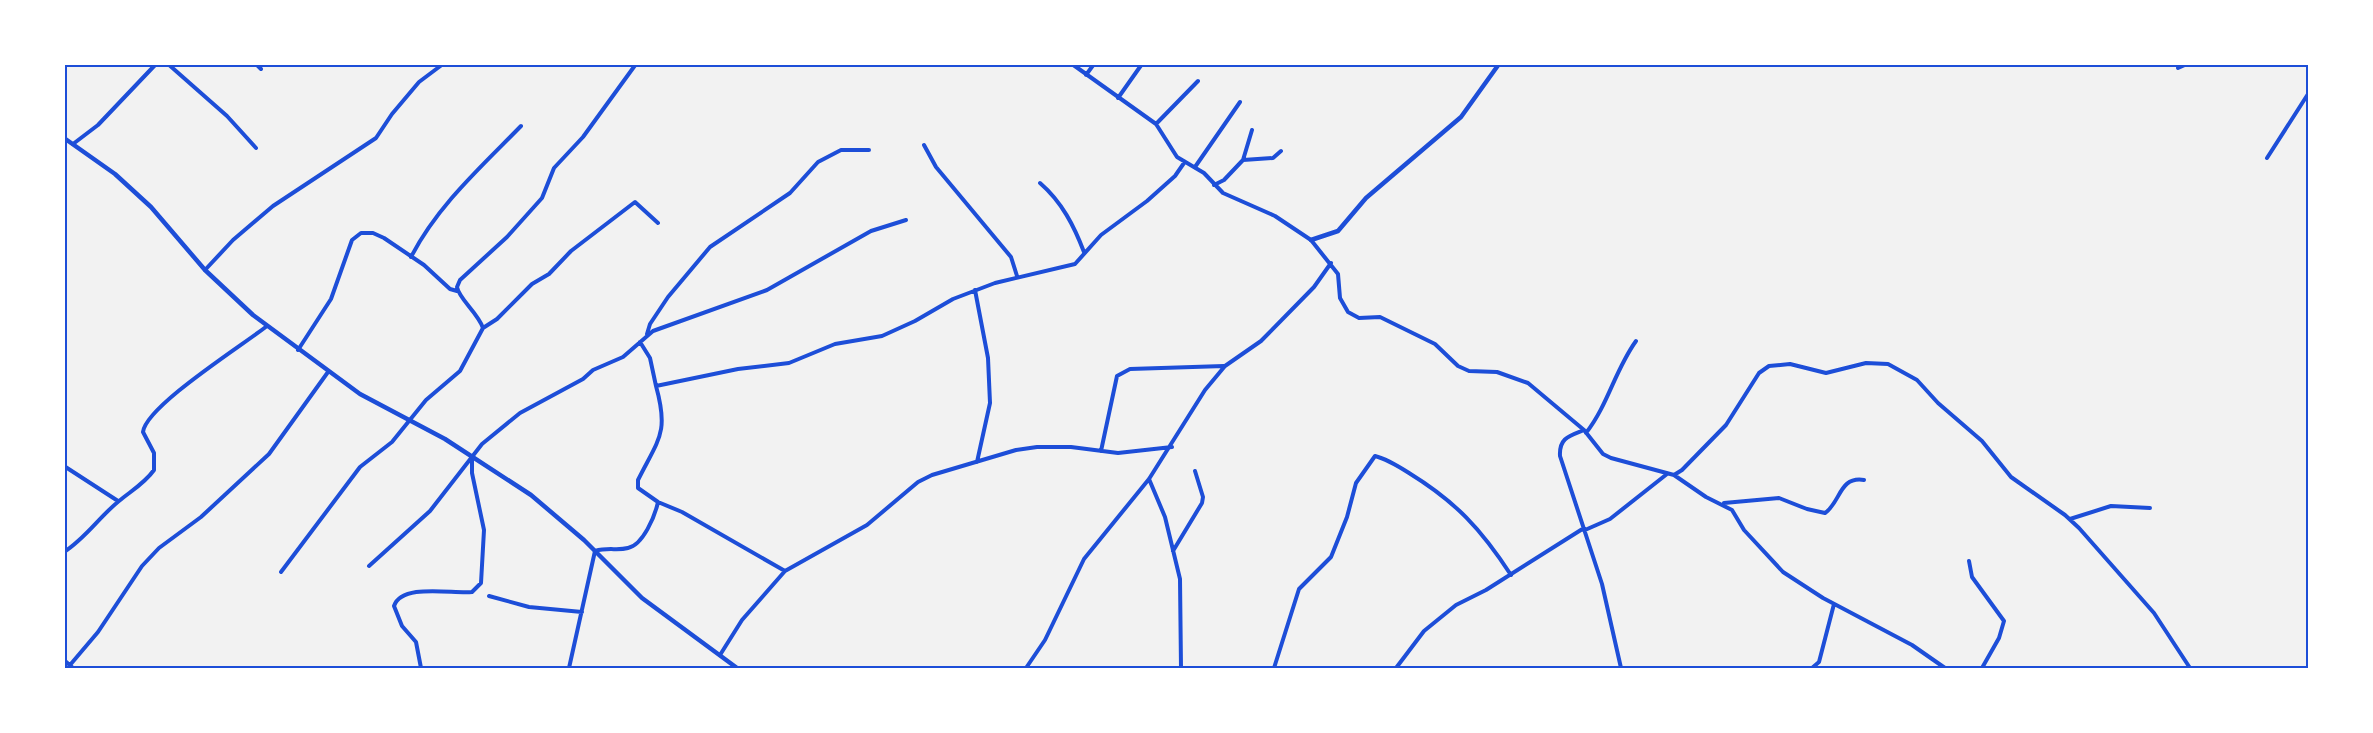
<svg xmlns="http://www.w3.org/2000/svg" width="2373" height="733" viewBox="0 0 2373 733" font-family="'Source Serif 4',serif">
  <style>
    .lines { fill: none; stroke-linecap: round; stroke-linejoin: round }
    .minor { stroke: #1d4ed8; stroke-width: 4 }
    .tertiary { stroke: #1d4ed8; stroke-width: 4.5 }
    .neatline { fill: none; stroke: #1d4ed8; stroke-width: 2 }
  </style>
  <rect width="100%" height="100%" fill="#f2f2f2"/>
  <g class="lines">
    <path class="minor" d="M168 64 227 116 256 148
      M256 64 261 69
      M1072 64 1156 124 1177 157 1204 173 1223 193 1275 216 1311 240 1338 274 1340 298 1348 312 1359 318 1380 317 1435 344 1458 366 1469 371 1497 372 1528 383 1584 430 1603 454 1611 458 1674 475 1682 470 1726 425 1759 373 1769 366 1790 364 1826 373 1866 363 1888 364 1917 380 1938 403 1982 441 2011 477 2065 515 2079 528 2154 613 2190 668
      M2178 68 2187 64
      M1086 75 1094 64
      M1118 98 1142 64
      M1156 124 1198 81
      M73 144 98 125 156 64
      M924 145 936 167 1011 257 1017 276
      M2267 158 2308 94
      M1243 160 1252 130
      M1195 167 1240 102
      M1040 183C1062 202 1074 226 1084 252
      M1214 185 1224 180 1243 160 1273 158 1281 151
      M411 257C438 205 481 167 521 126
      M205 270 233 240 273 206 376 138 392 114 419 82 443 64
      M975 290 988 358 990 403 977 462
      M483 328 497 319 532 284 549 274 571 251 635 202 658 223
      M647 334 650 324 668 297 710 247 790 193 818 162 841 150H869
      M640 342 650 358 656 386 738 369 789 363 835 344 882 336 915 321 953 299 995 283 1075 264 1101 235 1147 201 1175 176 1184 163
      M298 350 331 299 352 240 361 233H373L384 238 424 265 450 289 457 291
      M656 386C669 433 659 438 638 480V488L658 502
      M1584 430C1569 436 1559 438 1560 456L1602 584 1621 668
      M1586 433C1608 405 1615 370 1636 341
      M1101 451 1117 376 1130 369 1224 366
      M64 466 118 501
      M1674 475 1706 497 1732 510 1744 530 1783 572 1823 598 1912 645 1945 668
      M1149 479 1165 517 1180 579 1181 668
      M1724 503 1779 498 1807 509 1825 513C1841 502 1839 476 1864 480
      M2070 519 2111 506 2150 508
      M1585 530 1610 519 1667 474
      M1173 551 1202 503 1203 497 1195 471
      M64 552C86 538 99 517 119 501 131 491 145 483 154 470V453L143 432C146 406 243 345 267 326
      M1969 561 1972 577 2004 621 1999 638 1982 668
      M369 566 430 511 482 444 520 413 583 379 593 370 623 357 653 331 767 290 871 231 906 220
      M281 572 360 467 392 442 426 400 460 371 483 328C478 313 459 299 457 287L460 280 507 237 542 198 554 168 583 137 636 64
      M489 596 529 607 582 612
      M720 655 742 620 785 571 867 525 918 482 932 475 1016 450 1037 447H1071L1118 453 1172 447
      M64 660 73 668
      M70 665 98 632 142 566 159 548 201 517 269 454 328 372
      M421 668 416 642 402 626 394 606C402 583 452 594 472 592L481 583 484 530 472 473V457
      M569 668 595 551C609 547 617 551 628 548 643 545 655 516 658 502L682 512 785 571
      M1026 668 1045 640 1084 559 1149 479 1205 390 1225 366 1261 341 1314 287 1331 263
      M1274 668 1299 589 1331 557 1347 517 1356 483 1375 456C1387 459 1398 466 1409 473 1456 502 1481 529 1511 575
      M1396 668 1424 631 1456 605 1486 590 1584 528
      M1812 668 1819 662 1834 604"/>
    <path class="tertiary" d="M64 138 115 174 151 207 205 270 253 315 360 394 445 439 531 495 584 540 642 598 737 668
      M1311 240 1338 231 1366 198 1461 117 1499 64"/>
  </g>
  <rect width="2373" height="733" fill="none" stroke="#ffffff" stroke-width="132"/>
  <rect x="66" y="66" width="2241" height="601" class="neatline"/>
</svg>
